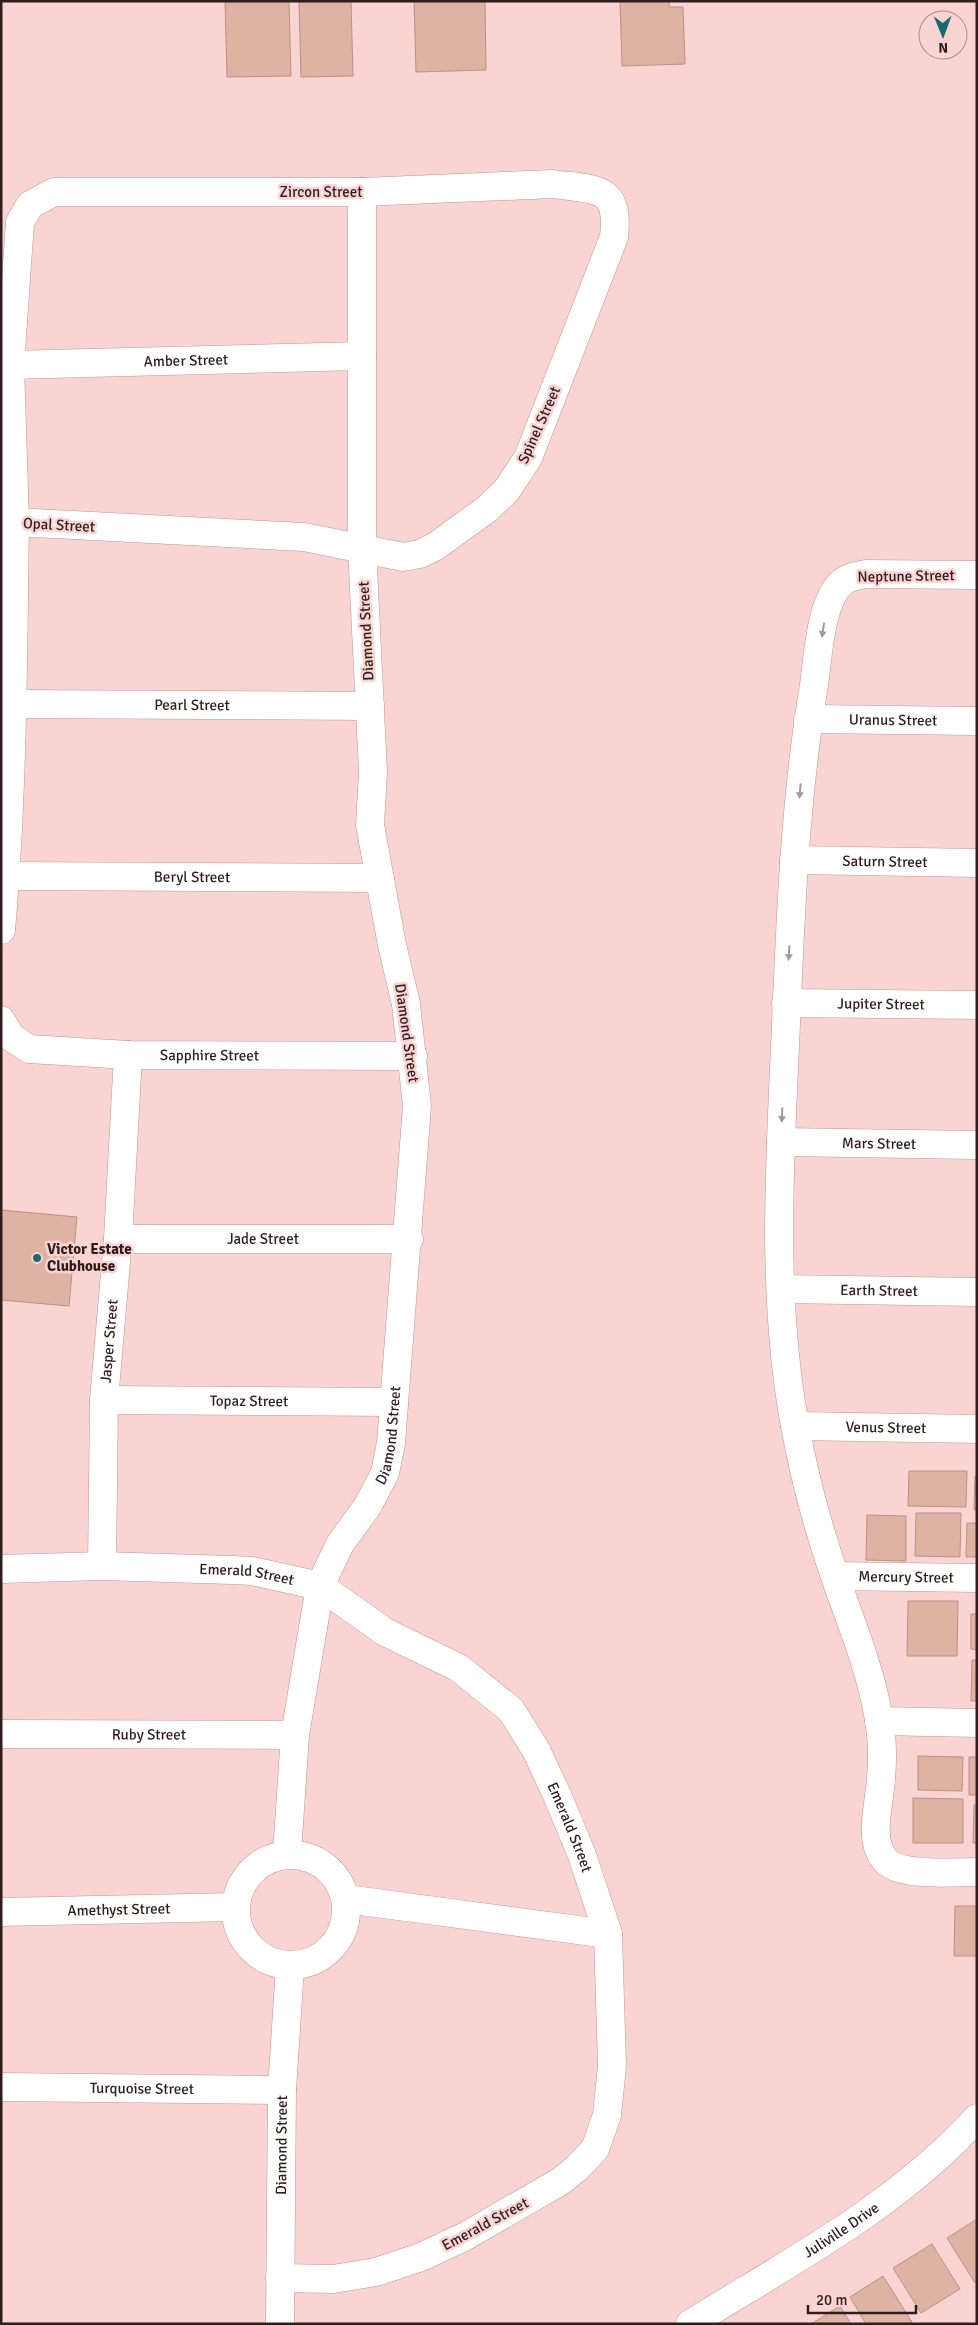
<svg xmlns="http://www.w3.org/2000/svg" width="978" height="2325" viewBox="0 0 978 2325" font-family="Signika,sans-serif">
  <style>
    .building { fill: #deb3a4; stroke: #bb9183 }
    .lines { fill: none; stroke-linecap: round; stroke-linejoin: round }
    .minor-casing { stroke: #c09392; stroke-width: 29 }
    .minor { stroke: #fff; stroke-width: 28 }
    .oneway { fill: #a29a9a }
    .poi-dot { fill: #1b696c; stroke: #fad4d3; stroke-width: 2 }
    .labels { text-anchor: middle; stroke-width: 5; stroke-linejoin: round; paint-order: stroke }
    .street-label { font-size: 15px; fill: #301e1e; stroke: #fad4d3 }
    .poi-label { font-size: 15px; font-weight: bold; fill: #301e1e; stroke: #fad4d3; text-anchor: start }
  </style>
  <rect width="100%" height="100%" fill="#fad4d3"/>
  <path class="building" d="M225 1H289L291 76 227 77Z
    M299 1H351L353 76 301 77Z
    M414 1H485L486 70 416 72Z
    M620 1H669V7H683L685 64 622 66Z
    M1 1210 77 1217 69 1306 1 1300Z
    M909 1471H967L966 1507 908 1506Z
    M975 1476H977V1510H974Z
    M916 1513H961L960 1557 915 1556Z
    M867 1515 906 1516V1561L866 1560Z
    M967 1523H977V1557H966Z
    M908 1601H958L957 1656H907Z
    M971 1614H977V1650L971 1649Z
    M972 1660H977V1701H971Z
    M918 1756 963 1757 962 1791 918 1790Z
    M969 1757H977V1795H969Z
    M913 1798 963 1799V1843H913Z
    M974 1805H977V1843H973Z
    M955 1906H977V1956H954Z
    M977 2219V2281L975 2283 947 2238Z
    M932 2244 960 2289 921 2313 893 2268Z
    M883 2276 912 2322 909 2324H866L850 2297Z
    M840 2306 851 2324H811Z"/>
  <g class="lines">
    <g class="minor-casing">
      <g id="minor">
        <path d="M553 184C595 190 620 184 614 237L528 458 506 491 487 509 436 546 420 554 403 557 304 537 15 522 10 365 20 222 30 205 54 192H362Z"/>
        <path id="s1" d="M10 365 362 356"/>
        <path d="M977 575 866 574C854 576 843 578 836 589 820 612 818 657 814 685 794 805 790 927 785 1048 779 1173 772 1302 795 1426 804 1475 817 1524 833 1571 849 1618 869 1664 878 1714 882 1734 883 1757 881 1778 880 1802 867 1841 886 1861 902 1877 954 1872 977 1872"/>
        <path id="s2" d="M13 704 370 706"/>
        <path id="s3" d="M808 719 977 721"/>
        <path id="s4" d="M794 860 977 863"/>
        <path id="s5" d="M6 876 380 878"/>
        <path d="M1 930C13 795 13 658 15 522"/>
        <path id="s6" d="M786 1003 977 1005"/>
        <path id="s7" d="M1 1020 11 1037 29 1049 128 1055 413 1056"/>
        <path id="s8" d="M781 1142 977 1145"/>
        <path id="s9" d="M118 1239H409"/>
        <path id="s10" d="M781 1289 977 1292"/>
        <path id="s11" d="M104 1400 394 1402"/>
        <path id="s12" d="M795 1426 977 1429"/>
        <path id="s13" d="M102 1566 104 1400 118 1239 128 1055"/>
        <path id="s14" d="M1 1569 102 1566 232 1570 252 1571 320 1586 385 1632 459 1668 511 1710 536 1750 557 1795 582 1855 608 1934 612 2066 607 2115 595 2149 577 2168 561 2181 464 2237 421 2257 376 2272 333 2279 280 2278"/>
        <path id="s15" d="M835 1576 977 1578"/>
        <path d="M879 1721 977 1723"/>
        <path id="s16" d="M1 1734 295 1735"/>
        <path id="s17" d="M287 1854 295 1735 320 1586 340 1544 367 1507 385 1473 391 1443 417 1106 406 1004 392 945 370 825 373 772 362 548V192"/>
        <circle cx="291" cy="1910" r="55"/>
        <path d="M346 1899 608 1934"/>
        <path id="s18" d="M1 1912 235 1907"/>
        <path id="s19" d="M1 2087 282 2090"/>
        <path id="s20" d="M280 2324 282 2090 290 1966"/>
        <path id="s21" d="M690 2324C790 2262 897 2206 977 2118"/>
      </g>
    </g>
    <use href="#minor" class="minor"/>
  </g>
  <defs><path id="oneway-solid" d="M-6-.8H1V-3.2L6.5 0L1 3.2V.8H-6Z" transform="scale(1.25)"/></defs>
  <g class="oneway">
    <use href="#oneway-solid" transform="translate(823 630) rotate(99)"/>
    <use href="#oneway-solid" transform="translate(800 791) rotate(95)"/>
    <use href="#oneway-solid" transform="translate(789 953) rotate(93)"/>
    <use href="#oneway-solid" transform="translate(782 1115) rotate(92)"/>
  </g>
  <circle class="poi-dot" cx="37" cy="1258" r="5"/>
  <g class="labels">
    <g class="street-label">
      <text x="321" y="197">Zircon Street</text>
      <text dy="5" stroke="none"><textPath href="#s1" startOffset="176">Amber Street</textPath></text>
      <text transform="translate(539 425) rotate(-66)" y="5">Spinel Street</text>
      <text transform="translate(59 525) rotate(3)" y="5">Opal Street</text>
      <text transform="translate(906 576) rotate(-1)" y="5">Neptune Street</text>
      <text transform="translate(366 631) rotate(-93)" y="5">Diamond Street</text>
      <text dy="5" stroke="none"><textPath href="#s2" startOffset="179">Pearl Street</textPath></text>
      <text dy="5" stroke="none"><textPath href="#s3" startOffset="85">Uranus Street</textPath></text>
      <text dy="5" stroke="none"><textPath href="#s4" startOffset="91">Saturn Street</textPath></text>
      <text dy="5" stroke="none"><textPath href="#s5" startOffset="186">Beryl Street</textPath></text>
      <text dy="5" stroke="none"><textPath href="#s6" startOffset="95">Jupiter Street</textPath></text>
      <text transform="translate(407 1033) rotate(82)" y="5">Diamond Street</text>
      <text dy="5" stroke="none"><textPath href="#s7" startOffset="222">Sapphire Street</textPath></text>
      <text dy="5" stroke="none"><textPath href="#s8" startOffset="98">Mars Street</textPath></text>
      <text dy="5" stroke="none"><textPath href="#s9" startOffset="145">Jade Street</textPath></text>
      <text dy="5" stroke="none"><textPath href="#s10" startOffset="98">Earth Street</textPath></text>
      <text dy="5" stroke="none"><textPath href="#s13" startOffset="225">Jasper Street</textPath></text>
      <text dy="5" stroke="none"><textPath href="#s11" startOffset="145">Topaz Street</textPath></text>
      <text dy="5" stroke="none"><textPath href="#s12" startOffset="91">Venus Street</textPath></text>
      <text dy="5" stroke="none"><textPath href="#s17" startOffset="439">Diamond Street</textPath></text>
      <text dy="5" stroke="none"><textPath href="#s14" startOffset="246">Emerald Street</textPath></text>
      <text dy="5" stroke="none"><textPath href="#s15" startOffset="71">Mercury Street</textPath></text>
      <text dy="5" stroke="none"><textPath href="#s16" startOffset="148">Ruby Street</textPath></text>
      <text dy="5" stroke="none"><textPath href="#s14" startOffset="681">Emerald Street</textPath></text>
      <text dy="5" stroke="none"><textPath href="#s18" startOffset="118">Amethyst Street</textPath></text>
      <text dy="5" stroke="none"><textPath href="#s19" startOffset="141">Turquoise Street</textPath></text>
      <text dy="5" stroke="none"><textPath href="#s20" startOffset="179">Diamond Street</textPath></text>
      <text transform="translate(485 2224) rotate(-28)" y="5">Emerald Street</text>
      <text dy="5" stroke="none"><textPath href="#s21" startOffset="178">Juliville Drive</textPath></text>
    </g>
    <g class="poi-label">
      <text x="47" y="1254">Victor Estate<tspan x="47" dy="17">Clubhouse</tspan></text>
    </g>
  </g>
  <rect width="978" height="2325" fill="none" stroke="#301e1e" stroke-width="5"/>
  <g transform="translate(943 35) rotate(179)"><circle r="24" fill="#fad4d3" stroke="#a98b8b"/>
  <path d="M0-4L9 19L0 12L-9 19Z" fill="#1b696c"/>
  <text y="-8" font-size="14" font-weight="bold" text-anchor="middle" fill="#301e1e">N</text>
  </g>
  <path d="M808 2305v8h108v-8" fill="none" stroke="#301e1e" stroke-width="2.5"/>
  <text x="816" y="2305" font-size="15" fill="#301e1e" stroke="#fad4d3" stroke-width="4" paint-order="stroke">20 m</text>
</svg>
